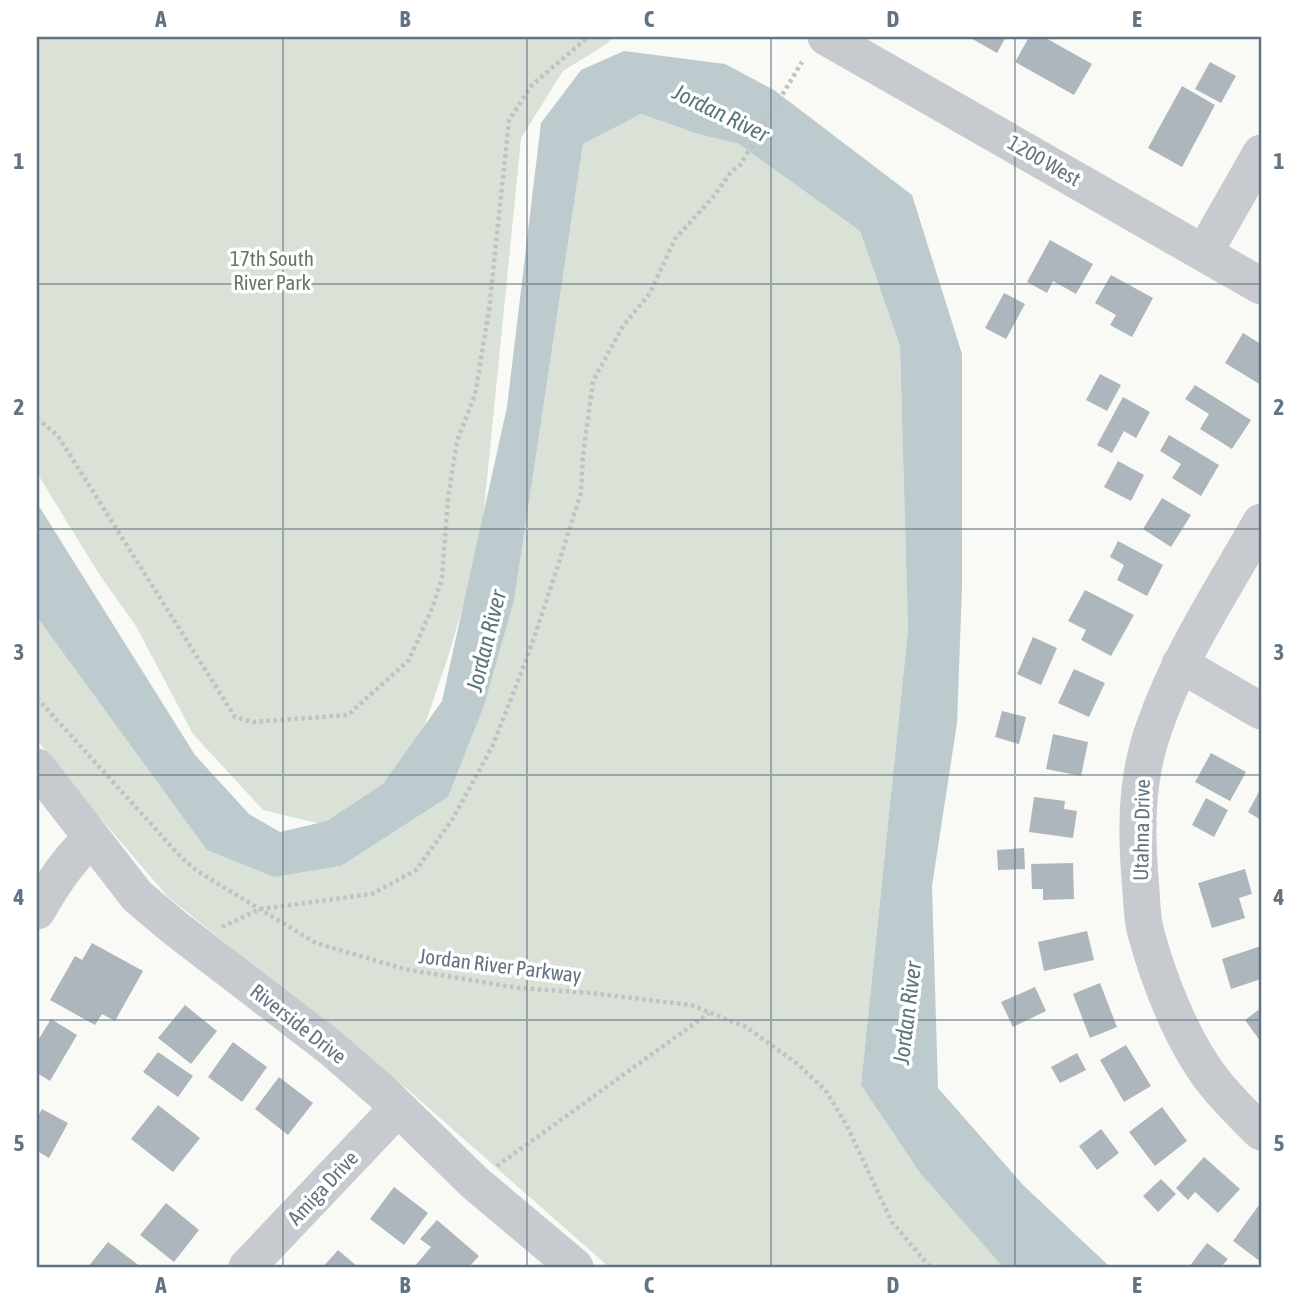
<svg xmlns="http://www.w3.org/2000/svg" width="1298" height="1304" viewBox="0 0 1298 1304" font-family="'Asap Condensed',sans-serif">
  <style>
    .green { fill: #dae1d7 }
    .water { fill: #bdcace }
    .building { fill: #adb6bc }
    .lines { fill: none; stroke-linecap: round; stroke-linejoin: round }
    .path { stroke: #c0c3c5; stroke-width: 4.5; stroke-dasharray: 3.5 3.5; stroke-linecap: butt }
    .minor { stroke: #c7cbcf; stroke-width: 37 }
    .grid { fill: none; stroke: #627484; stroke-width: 2; stroke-opacity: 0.55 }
    .labels { text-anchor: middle; stroke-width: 7; stroke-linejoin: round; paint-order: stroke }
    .street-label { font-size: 21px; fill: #627484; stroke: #fff }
    .park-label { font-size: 21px; fill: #667a61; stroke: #fff }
    .water-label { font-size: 23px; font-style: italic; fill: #5d747d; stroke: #fff }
    .neatline { fill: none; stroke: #627484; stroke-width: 2.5 }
    .grid-label { font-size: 23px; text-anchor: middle; font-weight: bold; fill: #627484 }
  </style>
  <rect width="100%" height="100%" fill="#f9f9f6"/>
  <path class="green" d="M37 37H612L608 43 563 71 521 138 480 549 447 660 411 765 358 814 321 824 263 810 193 734 136 626 99 574 37 473Z
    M641 114 698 134 740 144 860 231 900 346 908 630 861 1085 920 1173 1003 1267H609L406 1088 168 897 78 792 37 740V617L208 850 274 877 341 866 448 797 484 706 514 601 583 144Z"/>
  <path class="water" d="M624 51 725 64 774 90 912 195 962 354V587L957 723 932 886 938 1088 1023 1185 1110 1267H1003L920 1173 861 1085 908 630 900 346 860 231 739 144 698 134 641 114 583 144 514 601 484 706 448 797 341 866 274 877 207 850 37 617V503L195 755 249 814 280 832 327 821 383 784 442 701 507 407 541 123 581 70Z"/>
  <path class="building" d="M969 37H1006L997 53Z
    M1029 37H1044L1092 64 1074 95 1015 62Z
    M1210 62 1236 76 1221 103 1195 89Z
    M1182 86 1215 105 1182 167 1148 148Z
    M1050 240 1093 264 1076 294 1053 281 1047 293 1027 282Z
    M1111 275 1153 298 1132 337 1110 325 1116 315 1095 303Z
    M1004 293 1025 304 1006 339 985 328Z
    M1243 333 1261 344V385L1225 363Z
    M1100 374 1121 385 1107 411 1086 400Z
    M1195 385 1251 420 1232 449 1200 429 1209 414 1185 399Z
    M1123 397 1150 412 1136 438 1124 431 1112 453 1097 445Z
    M1169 435 1219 465 1201 496 1172 478 1181 464 1160 451Z
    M1118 461 1144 475 1131 501 1104 487Z
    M1162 498 1191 515 1171 547 1143 529Z
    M1118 541 1163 565 1147 596 1117 580 1124 565 1110 557Z
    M1085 590 1134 615 1111 656 1081 640 1086 630 1068 621Z
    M1033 637 1057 648 1041 685 1017 674Z
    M1074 669 1105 683 1089 717 1058 703Z
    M1002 711 1026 717 1019 744 995 737Z
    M1053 734 1088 742 1081 776 1046 769Z
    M1211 753 1246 772 1230 801 1195 782Z
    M1261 788V820L1248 812Z
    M1034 797 1065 801 1064 809 1077 811 1073 838 1029 832Z
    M1206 798 1228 810 1214 837 1192 825Z
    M1024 848 1025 869 998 870 997 850Z
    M1073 863 1074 899 1043 900V889H1032L1031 864Z
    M1245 869 1252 894 1239 898 1245 918 1212 928 1198 883Z
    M1087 931 1094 960 1044 971 1038 942Z
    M92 943 143 971 115 1021 102 1014 95 1025 50 1000 75 956 82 960Z
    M1261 946V979L1231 989 1222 959Z
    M1100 983 1117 1027 1090 1038 1073 994Z
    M1035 987 1046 1011 1013 1027 1001 1002Z
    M185 1005 217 1031 191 1064 158 1038Z
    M1261 1008V1042L1245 1020Z
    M51 1019 77 1035 50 1081 37 1073V1042Z
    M233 1042 267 1067 242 1102 208 1077Z
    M1126 1045 1151 1086 1124 1102 1100 1060Z
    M158 1052 193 1076 178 1097 143 1072Z
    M1077 1053 1086 1070 1060 1083 1051 1067Z
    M279 1077 313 1103 288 1135 255 1109Z
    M158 1105 200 1138 173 1172 131 1139Z
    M1162 1107 1187 1141 1155 1166 1129 1132Z
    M42 1109 68 1123 49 1158 37 1151V1118Z
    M1101 1129 1119 1153 1097 1170 1079 1146Z
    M1204 1157 1240 1189 1218 1213 1195 1192 1188 1200 1176 1188Z
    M1161 1179 1176 1194 1158 1212 1143 1196Z
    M394 1187 428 1213 404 1245 370 1219Z
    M166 1203 199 1230 174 1262 140 1235Z
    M1259 1205 1261 1207V1262L1233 1241Z
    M437 1220 479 1256 469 1267H414L431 1247 420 1239Z
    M108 1242 141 1267H88Z
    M1207 1243 1228 1259 1221 1267H1189Z
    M338 1250 358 1267H323Z"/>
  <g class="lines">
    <path class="path" d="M37 418 58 436 235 717 253 722 348 715 409 660 433 606 442 578 448 498 457 441 475 395 489 310 509 120 532 85 588 37
      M37 698 180 856 197 871 316 943 404 969 519 988 590 993 691 1005 746 1027 799 1065 826 1091 847 1126 892 1222 930 1267
      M222 927 260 909 372 894 416 870 452 820 492 747 527 658 551 587 581 493 583 455 593 381 623 326 650 293 675 239 714 196 731 172 740 165 802 62
      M497 1166 709 1013"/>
    <path class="minor" d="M826 37 1261 286
      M1204 253 1261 153
      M1261 522C1223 589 1179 655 1154 728 1135 780 1136 836 1141 891 1142 904 1142 920 1146 933 1159 981 1183 1043 1214 1082 1228 1100 1245 1116 1261 1132
      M1180 664 1261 711
      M37 767 137 896 175 928 330 1047 382 1092 474 1182 575 1267
      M37 911C53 883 68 860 92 838
      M247 1267 398 1108"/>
  </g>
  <path class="grid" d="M283 37V1267M527 37V1267M771 37V1267M1015 37V1267M37 284H1261M37 529H1261M37 775H1261M37 1020H1261"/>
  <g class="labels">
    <g class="street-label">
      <text transform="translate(1044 161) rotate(30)" y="7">1200 West</text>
      <text transform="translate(1142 830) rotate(-89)" y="7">Utahna Drive</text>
      <text transform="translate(500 966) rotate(7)" y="7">Jordan River Parkway</text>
      <text transform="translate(298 1024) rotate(38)" y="7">Riverside Drive</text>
      <text transform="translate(323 1188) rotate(-47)" y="7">Amiga Drive</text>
    </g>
    <g class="park-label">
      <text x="272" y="266">17th South<tspan x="272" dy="24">River Park</tspan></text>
    </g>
    <g class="water-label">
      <text transform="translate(721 113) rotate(26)" y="8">Jordan River</text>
      <text transform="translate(486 641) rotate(-76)" y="8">Jordan River</text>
      <text transform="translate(907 1013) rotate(-83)" y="8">Jordan River</text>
    </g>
  </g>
  <rect width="1298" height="1304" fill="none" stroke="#ffffff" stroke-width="77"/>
  <rect x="38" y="38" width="1222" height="1228" class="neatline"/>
  <g class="grid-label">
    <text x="161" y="27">A</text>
    <text x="405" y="27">B</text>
    <text x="649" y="27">C</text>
    <text x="893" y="27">D</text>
    <text x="1137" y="27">E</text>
    <text x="19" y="169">1</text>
    <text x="1279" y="169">1</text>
    <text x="19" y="415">2</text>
    <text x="1279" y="415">2</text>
    <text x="19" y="660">3</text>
    <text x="1279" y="660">3</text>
    <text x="19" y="905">4</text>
    <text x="1279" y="905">4</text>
    <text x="19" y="1151">5</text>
    <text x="1279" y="1151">5</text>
    <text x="161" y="1293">A</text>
    <text x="405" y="1293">B</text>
    <text x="649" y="1293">C</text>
    <text x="893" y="1293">D</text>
    <text x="1137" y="1293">E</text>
  </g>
</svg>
